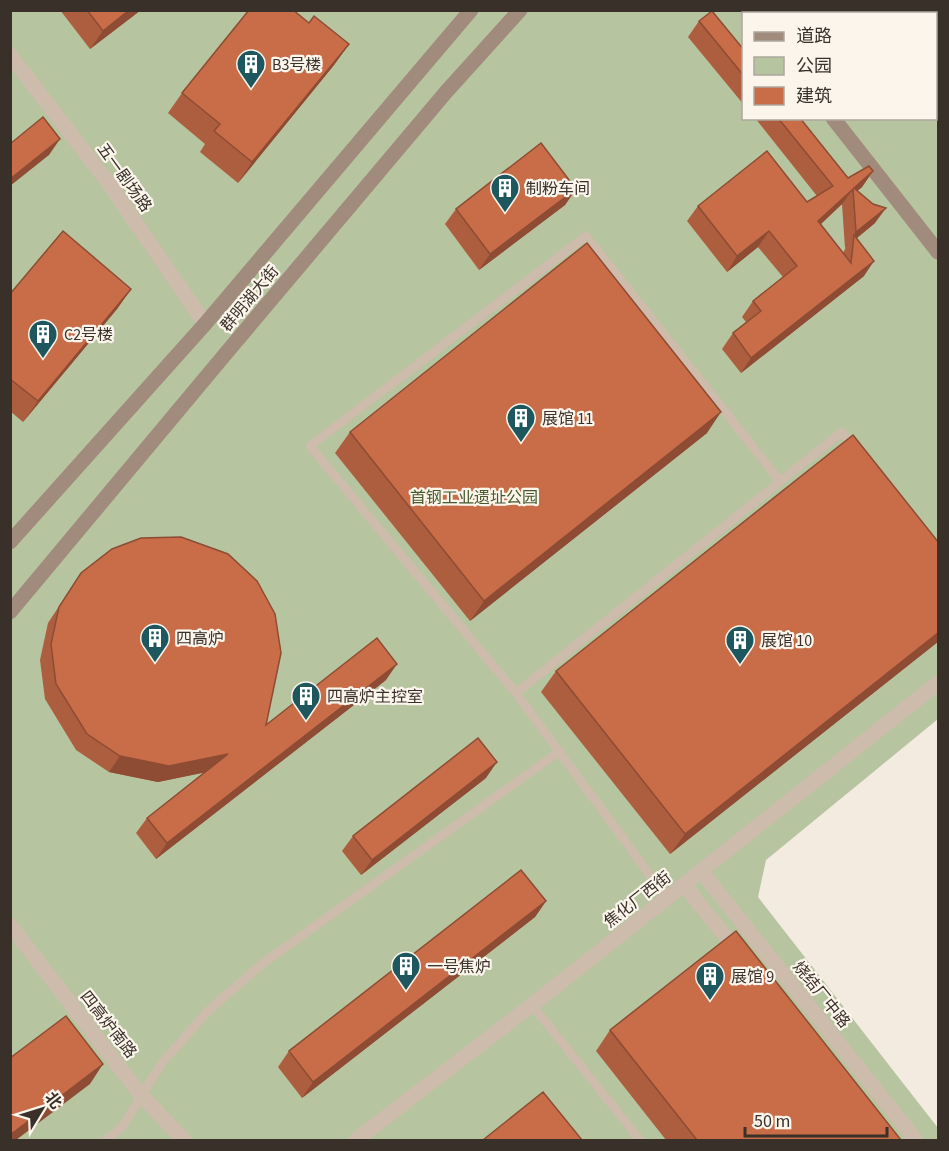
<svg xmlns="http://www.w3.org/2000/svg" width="949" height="1151" viewBox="0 0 949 1151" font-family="'Source Sans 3','Noto Sans SC',sans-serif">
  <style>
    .green { fill: #b6c49f; fill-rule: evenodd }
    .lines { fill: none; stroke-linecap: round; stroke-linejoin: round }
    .lane { stroke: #cdbcab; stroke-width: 9 }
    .street { stroke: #cdbcab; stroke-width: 15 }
    .secondary { stroke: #a18b7c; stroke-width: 15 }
    .wall { fill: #ad5e3f; fill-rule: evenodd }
    .shaded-wall { fill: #8d4c33 }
    .building { fill: #c96d49; stroke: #8d4c33; stroke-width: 1.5 }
    .labels { text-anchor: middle; stroke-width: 4.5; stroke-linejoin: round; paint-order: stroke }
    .poi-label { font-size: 16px; fill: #3a302a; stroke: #fbf5ec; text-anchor: start }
    .street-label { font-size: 16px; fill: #3a302a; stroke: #fbf5ec }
    .park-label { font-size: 16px; fill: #47592d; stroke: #fbf5ec }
  </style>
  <rect width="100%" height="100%" fill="#f4ebe0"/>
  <path class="green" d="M10 11H938V719L766 860 758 897 938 1128V1140H11ZM744 14H936V118H744Z"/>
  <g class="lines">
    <path class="lane" d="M516 693 310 446 586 236 780 481
      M667 898 516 693 842 432 855 449
      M532 1005 640 1140
      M106 1140 122 1127 162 1063 208 1011 262 964 560 751"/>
    <path class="street" d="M10 55 108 182 205 324
      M701 871 916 1140
      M684 885 739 953
      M10 925 141 1095 184 1140
      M356 1140 532 1005 938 683"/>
    <path class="secondary" d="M748 10 751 14
      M833 118 938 252
      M10 542 205 324 471 10
      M10 612 227 352 446 92 520 10"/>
  </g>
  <path class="wall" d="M60 10H141L90 49Z
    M699 21 744 50V105L688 37Z
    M309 23 349 44 334 65 238 183 200 152 205 144 168 113 182 93Z
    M755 118H800L848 178 873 171 862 187 857 191 875 223 857 238 864 276 741 373 722 349 733 333 746 322 742 317 753 301 783 277 758 247 727 272 687 221 698 206 807 202 817 196ZM842 204 845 248 846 247 843 253 821 224Z
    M576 189 565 205 479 270 445 224 456 209Z
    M131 289 117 309 23 422 10 411V294Z
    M350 432 707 433 470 621 335 453Z
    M939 543V641L670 854 541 692 556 671Z
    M81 573 266 725 386 680 156 859 136 833 147 818 205 772 158 782 109 772 76 750 45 699 40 660 48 623Z
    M486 778 361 875 342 851 353 836Z
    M546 901 535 917 302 1098 278 1067 289 1051Z
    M610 1030 901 1140H666L596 1051Z"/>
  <path class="shaded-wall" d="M129 10H141L90 49 103 31Z
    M349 44 334 65 238 183 252 162Z
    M60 139 49 155 10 186V179Z
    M873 171 862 187 854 194 853 189Z
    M576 189 565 205 479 270 490 254Z
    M853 189 842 204 807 237 818 221Z
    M886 208 875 223 853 241 854 235 845 248 856 232Z
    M769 231 758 247 727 272 737 256Z
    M874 261 864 276 741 373 751 358Z
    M131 289 117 309 23 422 38 401Z
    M721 412 707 433 470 621 484 601Z
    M939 632V641L670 854 685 834Z
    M397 664 386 680 156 859 167 843Z
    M228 754 217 770 158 782 109 772 120 756Z
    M497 762 486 778 361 875 372 860Z
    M546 901 535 917 302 1098 313 1082Z
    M103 1064 90 1084 16 1140H10V1135Z"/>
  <path class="building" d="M87 10H129L103 31Z
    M249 10H293L309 23 314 16 349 44 252 162 214 131 220 124 182 93Z
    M712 11 744 50V76L699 21Z
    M43 117 60 139 10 179V144Z
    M778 118H800L848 178 869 166 873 171 854 188 873 204 886 208 856 232 853 189 818 221 851 263 854 235 874 261 751 358 733 333 761 311 753 301 797 266 769 231 737 256 698 206 767 151 807 202 833 186Z
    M541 143 576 189 490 254 456 209Z
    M63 231 131 289 38 401 10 379V294Z
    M587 243 721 412 484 601 350 432Z
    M853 435 939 543V632L685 834 556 671Z
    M181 537 228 554 257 581 275 614 281 653 266 725 377 638 397 664 167 843 147 818 228 754 169 766 120 756 87 734 56 684 51 644 59 607 81 573 112 549 141 538Z
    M478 738 497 762 372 860 353 836Z
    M521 870 546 901 313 1082 289 1051Z
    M736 931 901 1140H697L610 1030Z
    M66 1016 103 1064 10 1135V1058Z
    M543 1092 582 1140H483Z"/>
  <defs>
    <g id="building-pin" transform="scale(1.5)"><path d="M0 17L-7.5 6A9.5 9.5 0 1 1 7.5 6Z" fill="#1e575d" stroke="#fbf5ec"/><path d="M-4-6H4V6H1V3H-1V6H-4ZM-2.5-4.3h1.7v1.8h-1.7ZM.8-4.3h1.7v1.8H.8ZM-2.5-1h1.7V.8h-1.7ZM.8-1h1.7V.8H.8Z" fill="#fff"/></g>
  </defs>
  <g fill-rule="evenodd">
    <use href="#building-pin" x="251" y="64"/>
    <use href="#building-pin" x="505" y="188"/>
    <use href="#building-pin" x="43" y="334"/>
    <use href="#building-pin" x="521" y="418"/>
    <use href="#building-pin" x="155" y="638"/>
    <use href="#building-pin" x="740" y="640"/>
    <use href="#building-pin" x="306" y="696"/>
    <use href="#building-pin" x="406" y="966"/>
    <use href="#building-pin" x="710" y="976"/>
  </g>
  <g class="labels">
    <g class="poi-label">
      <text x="272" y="70">B3号楼</text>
      <text x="526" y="194">制粉车间</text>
      <text x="64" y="340">C2号楼</text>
      <text x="542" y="424">展馆 11</text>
      <text x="176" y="644">四高炉</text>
      <text x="761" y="646">展馆 10</text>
      <text x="327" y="702">四高炉主控室</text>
      <text x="427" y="972">一号焦炉</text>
      <text x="731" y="982">展馆 9</text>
    </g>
    <g class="street-label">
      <text transform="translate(125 177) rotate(54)" y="6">五一剧场路</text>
      <text transform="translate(249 298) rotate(-50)" y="6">群明湖大街</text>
      <text transform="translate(637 899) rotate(-38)" y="6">焦化厂西街</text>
      <text transform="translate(822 994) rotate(51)" y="6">烧结厂中路</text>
      <text transform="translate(109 1024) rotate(52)" y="6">四高炉南路</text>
    </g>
    <g class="park-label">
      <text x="474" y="503">首钢工业遗址公园</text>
    </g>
  </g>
  <rect width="949" height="1151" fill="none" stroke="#3a302a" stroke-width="24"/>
  <rect x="742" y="12" width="195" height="108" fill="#fbf5ec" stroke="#aea69e" stroke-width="1.5"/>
  <rect x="754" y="32" width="30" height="9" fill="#a18b7c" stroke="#aea69e" stroke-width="1.5"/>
  <text x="796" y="42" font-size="18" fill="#3a302a">道路</text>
  <rect x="754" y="57" width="30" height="18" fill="#b6c49f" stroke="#aea69e" stroke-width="1.5"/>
  <text x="796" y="72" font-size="18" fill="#3a302a">公园</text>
  <rect x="754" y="87" width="30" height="18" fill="#c96d49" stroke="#aea69e" stroke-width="1.5"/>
  <text x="796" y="102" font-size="18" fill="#3a302a">建筑</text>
  <g transform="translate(42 1109) rotate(52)" stroke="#fbf5ec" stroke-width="4.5" paint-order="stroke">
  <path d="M0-4.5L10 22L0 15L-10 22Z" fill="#3a302a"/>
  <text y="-9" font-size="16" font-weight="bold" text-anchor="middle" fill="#3a302a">北</text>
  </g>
  <path d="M745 1127v9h142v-9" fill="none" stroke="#3a302a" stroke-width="3"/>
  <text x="754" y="1127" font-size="18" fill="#3a302a" stroke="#fbf5ec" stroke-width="4.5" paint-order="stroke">50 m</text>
</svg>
